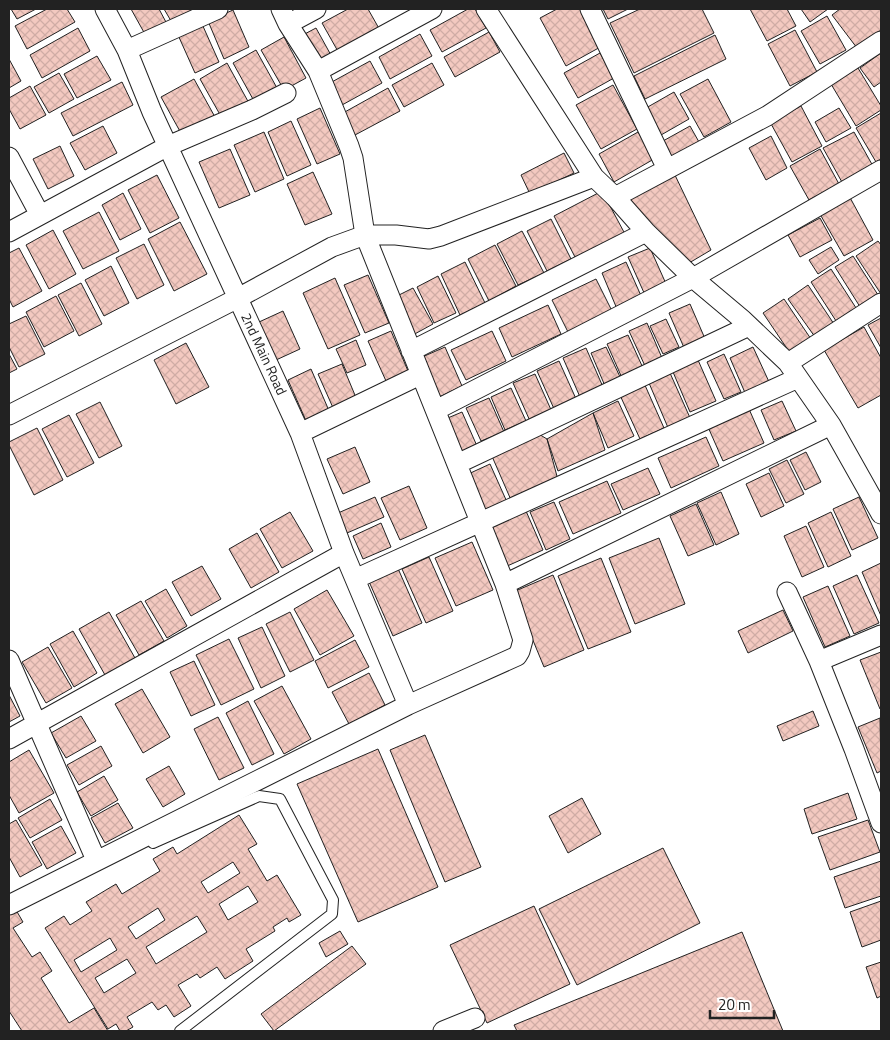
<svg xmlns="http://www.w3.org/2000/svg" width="890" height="1040" viewBox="0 0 890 1040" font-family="'Titillium Web',sans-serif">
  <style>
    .building { fill: url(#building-cross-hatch); stroke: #222; fill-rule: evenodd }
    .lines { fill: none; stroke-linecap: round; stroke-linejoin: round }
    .lane-casing { stroke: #222; stroke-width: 12 }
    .street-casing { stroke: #222; stroke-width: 21 }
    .lane { stroke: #fff; stroke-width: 10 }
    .street { stroke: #fff; stroke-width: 19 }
    .labels { text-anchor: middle; stroke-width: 4; stroke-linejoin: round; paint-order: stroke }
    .street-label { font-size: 14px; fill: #222; stroke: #fff }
  </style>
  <defs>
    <pattern id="building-cross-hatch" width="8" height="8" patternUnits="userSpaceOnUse" patternTransform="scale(1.25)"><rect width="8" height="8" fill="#f3c9c0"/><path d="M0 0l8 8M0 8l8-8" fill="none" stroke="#d0aca5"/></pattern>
  </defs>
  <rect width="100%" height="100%" fill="#fff"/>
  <path class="building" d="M11 9H36L17 19Z
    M47 9H67L75 22 27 49 15 26Z
    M131 9H159L167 24 146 36Z
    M164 9H197L174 26Z
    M348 9H368L381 32 340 55 322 23Z
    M468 9H475L486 28 442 52 430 30Z
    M557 9H584L604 45 566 66 540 18Z
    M603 9H628L608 19Z
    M640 9H702L714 33 634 73 610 23Z
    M750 9H787L796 26 767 41Z
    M801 9H828L810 22Z
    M840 9H881V30L857 48 832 15Z
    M233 10 249 47 224 59 208 21Z
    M827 16 846 50 820 64 801 31Z
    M202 24 219 62 195 73 178 35Z
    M78 28 90 51 42 78 30 55Z
    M316 28 332 57 315 66 299 37Z
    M795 30 817 72 790 86 768 44Z
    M489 32 500 52 455 77 444 57Z
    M420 34 432 56 390 79 379 57Z
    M715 35 726 59 645 99 634 76Z
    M284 37 306 78 284 90 261 50Z
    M256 50 277 88 254 101 233 63Z
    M600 53 614 78 578 98 564 73Z
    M881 53V82L874 87 860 68Z
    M97 56 111 80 77 98 64 74Z
    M9 59 21 81 9 88Z
    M370 61 382 83 342 105 330 83Z
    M227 63 250 105 223 120 200 79Z
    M432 63 444 85 404 107 392 85Z
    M858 68 881 106V110L856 126 831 84Z
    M59 73 74 99 49 113 34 87Z
    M194 79 215 117 182 135 161 97Z
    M708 79 731 122 704 137 680 94Z
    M122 82 133 105 73 136 61 113Z
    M613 85 637 129 601 149 576 105Z
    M30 86 46 115 20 129 9 109V98Z
    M388 88 400 111 355 135 343 113Z
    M674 92 689 119 661 135 646 108Z
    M801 106 822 146 792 162 770 122Z
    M320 108 340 154 317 164 297 119Z
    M839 108 851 128 826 142 815 122Z
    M881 113V159L876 162 856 128Z
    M291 121 311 165 287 176 268 132Z
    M103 126 117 153 85 170 70 143Z
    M690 126 699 142 672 157 663 141Z
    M264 132 284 179 255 192 234 145Z
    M638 132 654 159 614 182 599 154Z
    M854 132 874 168 843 184 823 148Z
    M771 136 787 168 766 180 749 148Z
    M60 146 74 176 48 189 33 159Z
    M230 149 250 195 219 208 199 162Z
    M820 149 839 184 809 200 790 166Z
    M564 153 574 173 530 194 521 175Z
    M673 171 711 250 689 263 626 201Z
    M313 172 332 214 305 225 287 184Z
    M157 175 179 218 150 233 128 190Z
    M602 191 625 234 576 259 554 216Z
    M847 192 873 240 844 256 817 209Z
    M123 193 141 229 120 240 102 205Z
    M99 212 119 251 83 269 63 231Z
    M820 218 832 240 800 257 788 235Z
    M551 219 571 259 547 271 527 231Z
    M180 222 207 274 174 291 148 239Z
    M53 230 76 274 49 289 26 245Z
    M522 231 544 273 518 285 497 244Z
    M878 241 881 245V294L856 256Z
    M144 244 164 285 137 299 116 258Z
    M495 245 516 286 489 301 468 259Z
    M831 247 839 260 818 274 809 260Z
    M19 248 42 291 13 307 9 299V253Z
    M650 248 667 286 645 295 628 257Z
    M853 256 880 298 862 310 835 267Z
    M465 262 485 303 460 315 441 274Z
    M626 262 642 298 617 309 602 273Z
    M111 266 129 303 104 316 85 280Z
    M831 269 858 311 838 324 811 282Z
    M368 275 389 323 365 333 344 285Z
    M438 276 456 313 434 323 417 287Z
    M335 278 360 335 328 349 303 293Z
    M596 279 612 311 568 332 552 300Z
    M81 283 102 324 79 336 58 295Z
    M808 285 834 324 815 337 788 299Z
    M413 288 433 324 411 336 391 299Z
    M56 296 74 331 44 347 26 312Z
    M784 299 813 342 792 356 763 313Z
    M690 304 706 341 685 350 669 313Z
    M548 305 561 334 512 357 499 328Z
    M283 311 300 349 276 360 259 322Z
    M26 316 45 354 19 367 9 347V324Z
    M881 318V348L868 325Z
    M666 319 679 347 663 354 650 326Z
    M647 323 662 358 645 366 629 331Z
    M864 327 881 358V395L858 408 824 350Z
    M391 331 408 371 386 381 368 341Z
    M492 331 506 361 466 380 451 350Z
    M628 335 643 368 622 378 607 344Z
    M356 340 366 365 347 373 336 349Z
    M186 343 209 387 176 404 154 360Z
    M445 347 462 386 437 398 420 358Z
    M606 347 621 379 605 386 591 353Z
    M753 347 770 384 746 395 730 358Z
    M586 348 603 387 580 397 563 358Z
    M9 354 17 369 9 373Z
    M724 354 741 392 724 399 707 362Z
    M698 360 716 401 690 412 673 372Z
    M559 361 577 401 555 411 537 371Z
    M342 364 357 400 334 410 318 374Z
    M311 369 330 413 307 423 288 380Z
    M670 373 691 420 669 430 649 383Z
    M535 374 552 412 530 421 513 383Z
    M644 383 664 428 640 439 619 393Z
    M511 388 526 421 505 430 491 397Z
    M489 398 504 432 481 441 466 408Z
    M618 401 634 436 608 448 593 413Z
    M782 401 796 431 774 440 761 410Z
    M100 402 122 446 99 458 76 414Z
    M749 409 764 443 723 461 708 427Z
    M462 412 477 446 459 454 443 420Z
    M593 413 605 450 558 471 547 439Z
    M69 415 94 463 67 477 42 429Z
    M37 428 63 480 34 495 9 445V442Z
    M537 433 547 439 558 480 511 500 491 454Z
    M706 437 719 466 671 488 658 458Z
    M355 447 370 482 343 494 327 459Z
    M806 452 821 482 805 490 790 460Z
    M787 460 804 494 786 503 769 469Z
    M490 464 507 502 480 514 464 476Z
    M648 468 660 494 623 510 611 484Z
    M769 473 784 506 761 517 746 484Z
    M607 481 621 513 573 534 559 502Z
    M409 486 427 528 400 540 381 498Z
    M721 492 739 534 716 545 697 503Z
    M375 497 384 517 347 533 338 513Z
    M859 497 878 538 852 550 833 509Z
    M554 502 570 539 546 550 530 512Z
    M696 504 714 545 688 556 670 516Z
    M526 511 543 550 505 567 488 528Z
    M290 512 313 551 282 568 260 529Z
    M831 512 851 556 828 567 808 523Z
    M381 523 391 547 363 559 353 536Z
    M806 526 824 567 802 577 784 536Z
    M257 533 279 572 251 588 229 549Z
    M659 538 685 604 635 624 609 558Z
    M472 542 493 590 456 606 435 558Z
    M429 557 453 611 426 623 402 569Z
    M601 558 631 632 588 649 558 576Z
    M881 563V616L862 572Z
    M396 564 422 623 393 636 367 577Z
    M202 566 221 599 191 616 172 582Z
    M553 575 584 650 544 667 513 592Z
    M857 575 879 623 854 634 833 586Z
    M828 586 850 636 825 647 803 597Z
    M166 589 187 626 167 638 145 601Z
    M327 590 354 636 320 655 294 609Z
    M141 601 164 641 139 655 116 615Z
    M783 610 793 631 748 653 738 631Z
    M109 612 135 658 105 675 79 629Z
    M290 612 314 660 290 672 266 624Z
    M262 627 285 676 261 688 238 638Z
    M73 631 97 673 74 687 50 644Z
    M229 639 254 689 221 705 196 655Z
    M355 640 369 667 328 688 315 661Z
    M48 647 72 688 46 703 22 662Z
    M881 652V709H880L860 660Z
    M194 661 215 705 191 716 170 672Z
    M369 673 385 705 349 724 332 692Z
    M282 686 311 739 284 754 254 701Z
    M142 689 170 737 143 753 115 704Z
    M9 695 20 716 9 722Z
    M248 701 274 754 252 765 226 713Z
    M813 711 819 726 783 741 777 726Z
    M81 716 96 741 66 758 51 733Z
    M218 717 244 768 219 780 194 729Z
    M880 718 881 771 877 773 858 727Z
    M425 735 481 867 445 882 390 750Z
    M101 746 112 766 79 785 67 765Z
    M378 749 438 887 358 922 297 784Z
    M29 750 54 793 19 813 9 795V762Z
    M169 766 185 794 163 807 146 779Z
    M104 776 118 800 91 816 77 792Z
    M848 793 857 819 812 834 804 809Z
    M582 798 601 834 568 853 549 816Z
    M50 799 62 820 30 838 18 818Z
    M118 803 133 828 105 843 91 818Z
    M239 815 257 844 248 849 267 881 277 875 301 915 289 922 287 918 273 927 275 931 246 949 253 961 225 979 217 967 200 978 197 974 178 985 191 1006 174 1017 166 1005 158 1010 152 1002 127 1017 133 1027 126 1031H120L116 1024 108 1029 45 928 64 916 70 925 92 911 86 902 116 884 122 894 160 871 153 859 173 847 177 854ZM233 862 240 873 208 893 201 882ZM248 886 258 902 228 920 219 904ZM158 908 165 920 136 939 128 927ZM197 916 207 932 156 964 146 947ZM110 938 117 950 81 972 74 960ZM127 959 136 973 104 993 95 978Z
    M16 820 42 865 20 877 9 857V824Z
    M868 820 880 852 830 870 818 837Z
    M61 826 76 853 47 869 32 842Z
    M663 848 700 923 577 985 539 909Z
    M881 861V896L845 908 834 877Z
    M881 901V940L862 947 850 912Z
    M534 906 570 984 487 1023 450 945Z
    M16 910 23 922 13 928 32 957 40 952 52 971 41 978 69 1023 94 1008 108 1031H22L9 1011V915Z
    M340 931 348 944 326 957 319 943Z
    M742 932 783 1031H517L514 1025Z
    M352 946 366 964 274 1031 261 1014Z
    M881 962V996L877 998 866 967Z"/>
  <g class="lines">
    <g class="lane-casing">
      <path id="lane" d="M153 843 259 796 280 799 333 900 332 914 180 1031"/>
    </g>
    <g class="street-casing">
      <path id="street" d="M105 9 127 50 152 112 300 433 344 553 408 705
        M281 9 288 24 318 71 349 146 353 158 365 235 505 584 831 425
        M486 9 594 177 615 197 646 232 693 278 743 320 788 363 831 425 881 514
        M590 9 667 169
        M288 24 316 9
        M127 50 218 9
        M318 71 432 9
        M9 157 40 215
        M615 197 767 116 881 41
        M9 232 168 146 252 110 286 93
        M411 351 646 232
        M788 363 881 303
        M436 410 693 278 881 170
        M9 415 238 298 332 247 365 235H396L429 239 441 236 594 177
        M300 433 420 375
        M457 464 749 326
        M355 579 798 378
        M787 592 819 661 854 749 881 823
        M9 660 96 860
        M819 661 881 635
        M9 739 344 553
        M9 905 408 705 517 656 520 651 523 640 505 584
        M443 1031 475 1018"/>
    </g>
    <use href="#lane" class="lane"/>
    <use href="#street" class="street"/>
  </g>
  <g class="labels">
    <g class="street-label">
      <text transform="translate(264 354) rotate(65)" y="5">2nd Main Road</text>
    </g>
  </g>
  <rect width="890" height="1040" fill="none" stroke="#222222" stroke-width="20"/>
  <path d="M710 1010v8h64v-8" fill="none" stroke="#222222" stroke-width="2.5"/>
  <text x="718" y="1010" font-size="15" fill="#222222" stroke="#ffffff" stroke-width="4" paint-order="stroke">20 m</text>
</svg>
